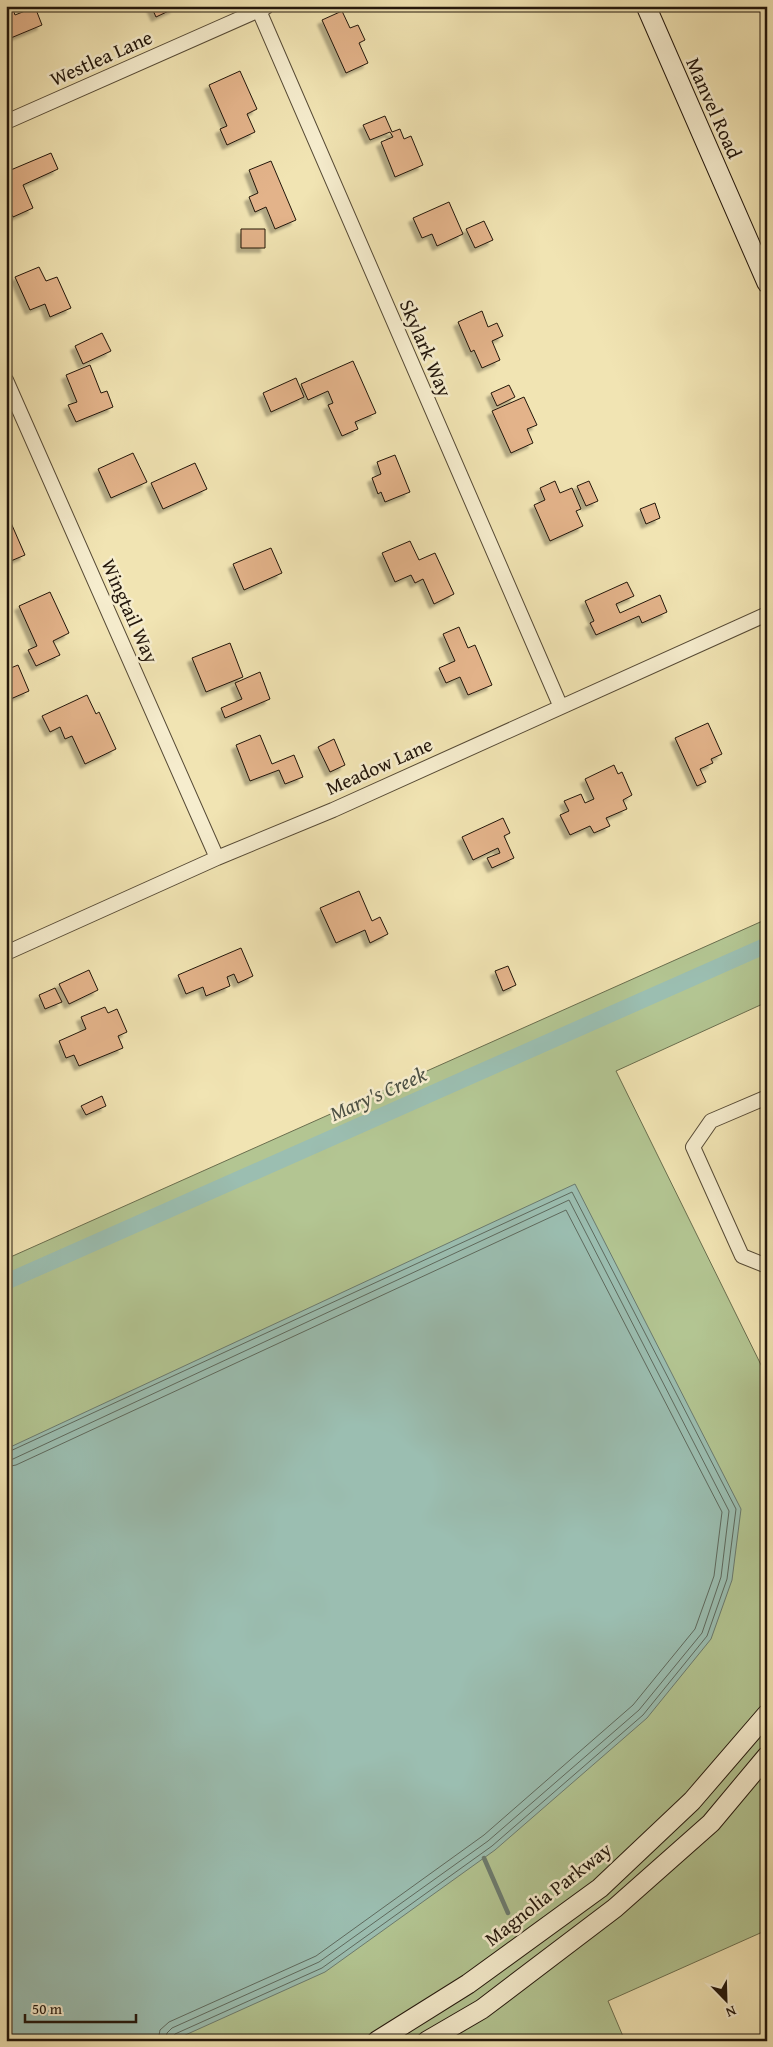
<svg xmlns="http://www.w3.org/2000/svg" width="773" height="2047" viewBox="0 0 773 2047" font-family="'Gentium Book Plus',serif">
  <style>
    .green { fill: #b3c592; stroke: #6a6e4e }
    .water { fill: #9bbeb1; stroke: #6b7b6f }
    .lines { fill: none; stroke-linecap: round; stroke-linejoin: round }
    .shore { stroke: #5e6a5e; stroke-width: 1 }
    .stream { stroke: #6b7b6f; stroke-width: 4.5 }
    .canal { stroke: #9bbeb1; stroke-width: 16 }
    .building { fill: #e3b38a; stroke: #22160b; filter: url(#shadow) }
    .street-casing { stroke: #564a35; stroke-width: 16 }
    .secondary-casing { stroke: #22160b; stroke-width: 21 }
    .street { stroke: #f6edce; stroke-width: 14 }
    .secondary { stroke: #f6edce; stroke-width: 19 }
    .labels { text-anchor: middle; stroke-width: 5; stroke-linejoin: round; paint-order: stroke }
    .street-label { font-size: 20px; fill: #22160b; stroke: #f6edce }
    .water-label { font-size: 21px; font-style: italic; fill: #4c5145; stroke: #f6edce }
  </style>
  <defs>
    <filter id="shadow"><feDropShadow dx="-4.5" dy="4.5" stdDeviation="1" flood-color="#0004"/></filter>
  </defs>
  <rect width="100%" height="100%" fill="#f1e4b3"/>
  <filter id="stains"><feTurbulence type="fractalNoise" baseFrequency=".004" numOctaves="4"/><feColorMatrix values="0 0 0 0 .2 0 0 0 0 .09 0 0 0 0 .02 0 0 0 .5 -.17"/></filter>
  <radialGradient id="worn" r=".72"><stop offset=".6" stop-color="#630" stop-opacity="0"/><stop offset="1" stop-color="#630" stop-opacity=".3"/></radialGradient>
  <path class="green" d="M767 919V1002L616 1071 767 1377V1930L608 2001 625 2041H6V1259Z"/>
  <path class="water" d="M575 1184 741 1509 732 1580 711 1639 647 1718 495 1850 325 1972 172 2041H6V1449Z"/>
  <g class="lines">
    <path class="shore" d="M6 1453 572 1192 736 1509 727 1579 707 1636 643 1715 492 1846 322 1968 175 2034 171 2041
      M6 1460 13 1459 569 1200 729 1511 721 1577 702 1633 639 1710 488 1841 319 1962 172 2028 167 2033 165 2041
      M6 1467 16 1465 566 1210 722 1512 714 1576 695 1629 633 1705 484 1835 316 1956 169 2022 160 2030 158 2041"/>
    <path class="stream" d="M484 1858 508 1913"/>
    <path class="canal" d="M6 1282 767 945"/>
  </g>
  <path class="building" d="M12 6 15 15 35 7 42 25 6 40V9Z
    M151 6H174L175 8 156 17Z
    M342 11 350 28 358 25 365 40 359 43 368 63 346 73 322 20Z
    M240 71 257 109 247 114 255 132 227 145 220 129 227 126 209 85Z
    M385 116 392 132 400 129 404 139 411 136 423 165 395 177 381 142 393 137 390 132 370 140 363 125Z
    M51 153 58 169 23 185 33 208 13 217 6 203V172Z
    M271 161 296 220 275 229 266 207 255 212 249 197 258 193 249 170Z
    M449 202 463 234 437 246 432 234 422 238 413 218Z
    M484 221 493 240 475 248 466 229Z
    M241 229H265V248H241Z
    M39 267 46 281 57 277 71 308 50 317 45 304 30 310 15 277Z
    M482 311 488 327 497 323 503 336 492 341 500 360 482 368 474 350 471 352 458 322Z
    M102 333 111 351 83 364 75 346Z
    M353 361 376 413 355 422 358 429 342 436 328 405 333 403 328 391 308 400 301 384Z
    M90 365 101 393 107 391 113 407 76 422 68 405 77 402 66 375Z
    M296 378 304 397 271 412 263 393Z
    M509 385 515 397 497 406 491 393Z
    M524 397 537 425 527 429 533 443 511 453 492 411Z
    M133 453 147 482 111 498 98 469Z
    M395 455 410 492 385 502 381 492 378 494 372 478 381 474 377 462Z
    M195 463 207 489 163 509 151 483Z
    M555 481 560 493 572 488 581 509 576 511 583 526 550 541 534 505 545 500 540 488Z
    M589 481 598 501 586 506 577 486Z
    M655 503 660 518 646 524 640 509Z
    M8 516 25 555 6 563V517Z
    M410 541 419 560 435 553 454 594 434 604 423 579 415 583 411 575 395 582 382 553Z
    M271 548 282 573 244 590 233 564Z
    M627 582 634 596 616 604 620 613 660 595 667 612 642 623 639 616 596 635 590 623 594 621 585 601Z
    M50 592 69 633 53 641 60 655 36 666 28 650 37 646 19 606Z
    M459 627 468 648 475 645 492 685 468 695 460 677 446 683 439 668 455 661 443 634Z
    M230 643 243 677 206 692 192 658Z
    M18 665 29 691 6 701V670Z
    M260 672 270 699 225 718 221 708 242 699 235 683Z
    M87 695 96 714 99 712 116 749 85 764 72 736 65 739 60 727 50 732 42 716Z
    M708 723 722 754 711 759 713 763 700 769 706 782 697 786 675 738Z
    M260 735 272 764 294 755 303 777 285 784 279 770 250 781 236 745Z
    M334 739 345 765 330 772 318 747Z
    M614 765 618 774 622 772 632 795 623 800 627 809 606 818 610 826 594 833 590 826 570 835 560 815 569 811 564 801 581 794 585 803 594 799 585 779Z
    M503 818 510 833 504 836 514 858 492 868 487 858 500 853 498 848 473 860 462 837Z
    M359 891 372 921 380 917 388 934 370 943 365 930 336 943 320 908Z
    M241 948 253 976 238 983 234 974 227 977 230 986 206 996 203 987 186 994 178 975Z
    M508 966 516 985 503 991 495 971Z
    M89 970 98 990 69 1004 59 984Z
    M55 988 62 1002 45 1009 39 995Z
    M105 1007 108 1013 117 1009 127 1032 118 1036 123 1048 79 1066 74 1055 66 1058 59 1041 86 1029 81 1017Z
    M102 1096 106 1106 86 1115 81 1106Z"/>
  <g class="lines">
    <g class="street-casing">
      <path id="street" d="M257 6 560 705
        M6 122 266 7
        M6 380 217 858
        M6 953 217 858 333 810 767 614
        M767 1097 711 1121 693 1147 742 1256 767 1266"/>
    </g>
    <g class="secondary-casing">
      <path id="secondary" d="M646 6 767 283
        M377 2041 468 1984 600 1888 692 1801 767 1714
        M427 2041 482 2009 615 1908 711 1823 767 1756"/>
    </g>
    <use href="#street" class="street"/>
    <use href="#secondary" class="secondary"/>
  </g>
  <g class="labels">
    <g class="street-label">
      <text transform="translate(101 58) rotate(-24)" y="7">Westlea Lane</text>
      <text transform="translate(714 108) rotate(66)" y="7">Manvel Road</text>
      <text transform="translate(426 348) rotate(67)" y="7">Skylark Way</text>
      <text transform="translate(130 611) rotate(66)" y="7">Wingtail Way</text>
      <text transform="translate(379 766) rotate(-24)" y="7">Meadow Lane</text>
      <text transform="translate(548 1894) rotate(-38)" y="7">Magnolia Parkway</text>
    </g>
    <g class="water-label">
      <text transform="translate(378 1094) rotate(-24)" y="7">Mary's Creek</text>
    </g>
  </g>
  <rect width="773" height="2047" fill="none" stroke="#f1e4b3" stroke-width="25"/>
  <rect x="8" y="8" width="758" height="2032" fill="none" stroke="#22160b" stroke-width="2.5"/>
  <rect x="12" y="12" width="748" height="2022" fill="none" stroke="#22160b"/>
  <g transform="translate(726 2000) rotate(157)" stroke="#f6edce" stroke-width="4" paint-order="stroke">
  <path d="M0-4L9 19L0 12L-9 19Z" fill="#22160b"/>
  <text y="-8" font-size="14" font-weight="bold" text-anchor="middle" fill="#22160b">N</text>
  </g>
  <path d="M25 2014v8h111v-8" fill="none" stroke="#22160b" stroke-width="2.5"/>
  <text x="32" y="2014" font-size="15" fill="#22160b" stroke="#f6edce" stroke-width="4" paint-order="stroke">50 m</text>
  <rect width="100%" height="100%" filter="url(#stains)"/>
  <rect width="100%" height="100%" fill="url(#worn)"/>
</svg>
